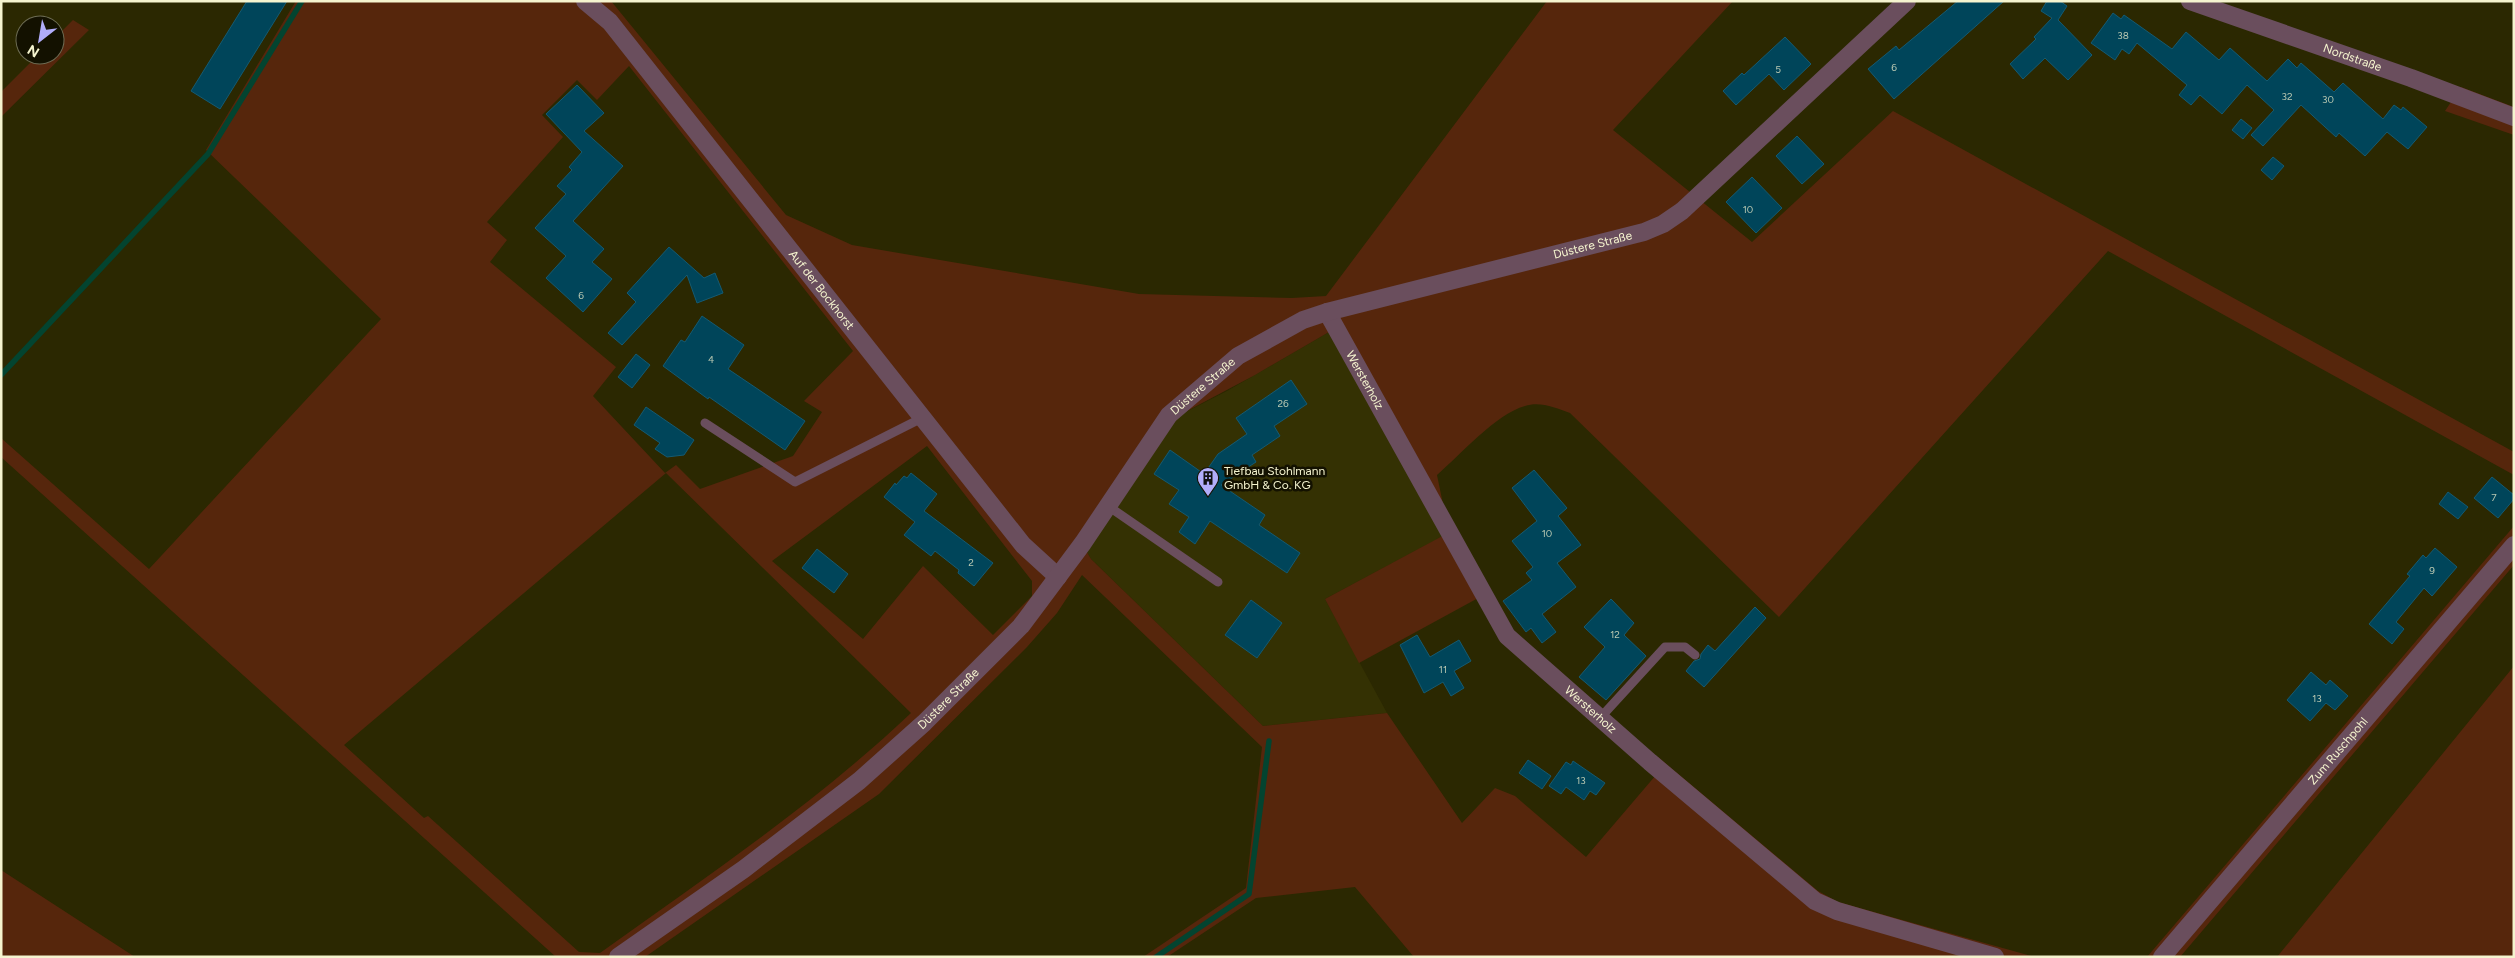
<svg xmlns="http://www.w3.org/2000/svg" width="2515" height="958" viewBox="0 0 2515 958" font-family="Figtree,sans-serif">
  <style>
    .built { fill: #343103 }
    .green { fill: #56260c; fill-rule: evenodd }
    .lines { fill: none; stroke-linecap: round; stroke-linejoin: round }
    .stream { stroke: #034430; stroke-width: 5.5 }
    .building { fill: #00455a; stroke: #145a72 }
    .lane { stroke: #6a4e5d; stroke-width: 9 }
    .street { stroke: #6a4e5d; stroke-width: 18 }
    .labels { text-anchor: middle; stroke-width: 5; stroke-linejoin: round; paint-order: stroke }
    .number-label { font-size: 10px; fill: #b8c8b2 }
    .street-label { font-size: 12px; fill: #f5f4cf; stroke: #131100 }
    .poi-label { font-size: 12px; fill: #f5f4cf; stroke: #131100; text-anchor: start }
  </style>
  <rect width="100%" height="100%" fill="#2b2801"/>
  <path class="built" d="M1329 332 1449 533 1325 599 1387 713 1263 726 1091 559 1084 547 1172 419 1227 391Z"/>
  <path class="green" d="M296 1H611L786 215 852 245 1139 294 1292 298 1326 296 1547 1H1733L1613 130 1752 242 1893 111 2514 452V475L2108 251 1779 617 1570 413C1556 408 1540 401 1525 406 1496 414 1460 455 1437 475L1449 533 1480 597 1359 663 1325 599 1448 533 1329 332 1255 375 1172 419 1084 547 1091 559 1263 726 1387 713 1462 823 1495 788 1515 796 1586 857 1656 775 1658 757 1818 891 1838 902 2035 957H1414L1355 887 1256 898 1167 957H1143L1246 888 1262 747 1082 575 1057 613 1027 647 879 794 645 957H556L1 457V438L149 569 381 319 206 150ZM629 66 853 351 804 401 822 412 793 456 700 489 676 465 665 473 593 396 616 367 490 262 507 240 487 222 563 137 542 115 577 80 597 100ZM927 446 1032 581V596L993 635 923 566 863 639 772 561ZM666 473 911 713C816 803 706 877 600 953L579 952 428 816 424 818 344 745Z
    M73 20 89 30 1 117V92L38 55H55V38Z
    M2461 87 2514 107V135L2445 111Z
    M2514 526V565L2180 957H2147Z
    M2514 666V957H2277Z
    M1 870 135 957H1Z"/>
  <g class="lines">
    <path class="stream" d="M1 375 208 154 302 1
      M1156 957 1249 894 1269 741"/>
  </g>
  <path class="building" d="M247 1H287L220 109 191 91Z
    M1958 1H2004L1894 99 1868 69 1896 46 1899 50Z
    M2047 1H2060L2067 6 2058 20 2092 55 2068 80 2045 58 2023 79 2010 64 2036 39 2034 37 2052 18 2041 11Z
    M2113 13 2121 19 2124 15 2172 49 2186 32 2219 60 2230 48 2267 81 2288 59 2297 68 2301 63 2334 92 2343 83 2383 119 2394 105 2401 110 2403 107 2427 127 2408 149 2387 132 2365 156 2339 133 2336 137 2301 105 2263 146 2251 135 2274 110 2247 85 2222 114 2200 95 2191 105 2179 95 2187 85 2137 43 2129 54 2122 49 2115 60 2091 43Z
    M1785 37 1811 64 1784 90 1769 74 1736 105 1723 91 1742 73 1744 75Z
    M577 85 604 113 584 131 623 166 573 221 604 249 592 262 612 279 583 312 546 278 566 256 535 228 566 194 557 186 572 170 569 167 582 152 546 114Z
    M2241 119 2252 128 2243 139 2232 130Z
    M1797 136 1824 164 1802 184 1776 156Z
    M2273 157 2284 166 2272 180 2261 170Z
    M1752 177 1782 208 1756 233 1726 202Z
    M669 247 704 278 715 273 723 293 697 303 687 275 622 345 608 333 636 302 627 293Z
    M702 316 744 345 728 369 805 421 785 450 709 397 708 399 663 366 681 340 685 342Z
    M636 354 650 365 632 388 618 377Z
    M1291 380 1307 404 1274 426 1280 436 1252 455 1256 462 1221 485 1265 515 1259 525 1300 553 1287 573 1210 521 1195 544 1179 532 1189 517 1169 504 1179 490 1154 474 1170 450 1204 474 1218 454 1247 434 1236 418Z
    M646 407 694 440 684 455 667 457 655 449 660 443 634 425Z
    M1534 470 1567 508 1558 516 1581 545 1557 563 1576 587 1542 614 1556 632 1542 643 1531 628 1526 632 1503 601 1532 580 1526 573 1533 567 1512 541 1537 521 1512 488Z
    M911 473 937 494 924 511 993 563 974 586 958 573 959 570 935 551 931 556 904 535 915 522 884 497 895 483 896 485 904 476 907 478Z
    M2492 477 2514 495V499L2498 518 2474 498Z
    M2448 492 2468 507 2458 519 2439 504Z
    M2435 548 2457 567 2432 596 2424 588 2396 622 2404 629 2392 644 2369 624 2410 576 2407 574 2423 555 2426 558Z
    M817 549 848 574 834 593 802 568Z
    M1611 599 1634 623 1624 635 1646 656 1606 700 1579 677 1605 647 1584 627Z
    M1251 600 1282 623 1257 658 1225 635Z
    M1755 607 1766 618 1704 687 1686 671 1694 661 1700 659 1701 654 1708 645 1715 651Z
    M1417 635 1430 657 1459 640 1471 661 1454 671 1464 688 1451 696 1443 682 1424 693 1400 645Z
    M2311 672 2326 685 2330 680 2348 696 2335 710 2326 703 2310 721 2287 700Z
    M1528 760 1551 776 1542 789 1519 773Z
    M1573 761 1605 783 1596 795 1590 791 1584 800 1566 787 1561 794 1549 786 1566 762 1571 765Z"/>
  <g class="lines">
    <path class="lane" d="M705 423 795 482 922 418
      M1108 506 1218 582
      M1601 717 1665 647H1685L1695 655"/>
    <g class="street">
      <path id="s1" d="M585 1 610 22 1023 545 1058 577"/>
      <path id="s2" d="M2190 1 2411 78 2514 117"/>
      <path id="s3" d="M1327 312 1507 636 1650 762 1815 901 1837 911 1995 957"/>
      <path id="s4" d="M618 957 744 869 859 781 924 723 1021 626 1083 543 1169 415 1238 356 1303 320 1327 312 1644 232 1663 224 1682 211 1907 1"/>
      <path id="s5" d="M2162 957 2514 545"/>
    </g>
  </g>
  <defs>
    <g id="building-pin" transform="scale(1.125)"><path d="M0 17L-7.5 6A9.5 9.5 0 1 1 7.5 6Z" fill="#b1adfa" stroke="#131100"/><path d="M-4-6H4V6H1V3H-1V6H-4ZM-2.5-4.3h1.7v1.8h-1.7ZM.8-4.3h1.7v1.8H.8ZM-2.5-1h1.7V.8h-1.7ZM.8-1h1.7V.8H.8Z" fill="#111"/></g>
  </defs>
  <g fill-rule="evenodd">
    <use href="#building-pin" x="1208" y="478"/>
  </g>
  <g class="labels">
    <g class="number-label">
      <text x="2123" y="39">38</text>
      <text x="1894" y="71">6</text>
      <text x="1778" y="73">5</text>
      <text x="2287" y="100">32</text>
      <text x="2328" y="103">30</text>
      <text x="1748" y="213">10</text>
      <text x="581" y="299">6</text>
      <text x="711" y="363">4</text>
      <text x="1283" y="407">26</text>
      <text x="2494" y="501">7</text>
      <text x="1547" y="537">10</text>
      <text x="971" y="566">2</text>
      <text x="2432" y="574">9</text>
      <text x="1615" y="638">12</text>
      <text x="1443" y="673">11</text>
      <text x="2317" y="702">13</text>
      <text x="1581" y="784">13</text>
    </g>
    <g class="street-label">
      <text dy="4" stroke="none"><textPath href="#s2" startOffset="172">Nordstraße</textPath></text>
      <text dy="4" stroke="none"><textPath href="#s4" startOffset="1245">Düstere Straße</textPath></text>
      <text dy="4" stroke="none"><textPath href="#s1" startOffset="374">Auf der Bockhorst</textPath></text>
      <text dy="4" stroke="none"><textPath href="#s3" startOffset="78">Wersterholz</textPath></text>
      <text dy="4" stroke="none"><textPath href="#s4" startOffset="825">Düstere Straße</textPath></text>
      <text dy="4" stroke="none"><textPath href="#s4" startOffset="420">Düstere Straße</textPath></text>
      <text dy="4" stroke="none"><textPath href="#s3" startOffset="482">Wersterholz</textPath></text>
      <text dy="4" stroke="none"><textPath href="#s5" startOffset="271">Zum Ruschpohl</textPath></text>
    </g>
    <g class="poi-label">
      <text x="1224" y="475">Tiefbau Stohlmann<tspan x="1224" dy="14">GmbH &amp; Co. KG</tspan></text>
    </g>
  </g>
  <rect width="2515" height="958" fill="none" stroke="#f5f4cf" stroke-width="5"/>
  <g transform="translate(40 40) rotate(211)"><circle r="24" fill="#131100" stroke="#6d6c53"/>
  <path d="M0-4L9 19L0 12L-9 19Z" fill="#b1adfa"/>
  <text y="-8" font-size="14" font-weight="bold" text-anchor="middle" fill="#f5f4cf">N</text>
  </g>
</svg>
